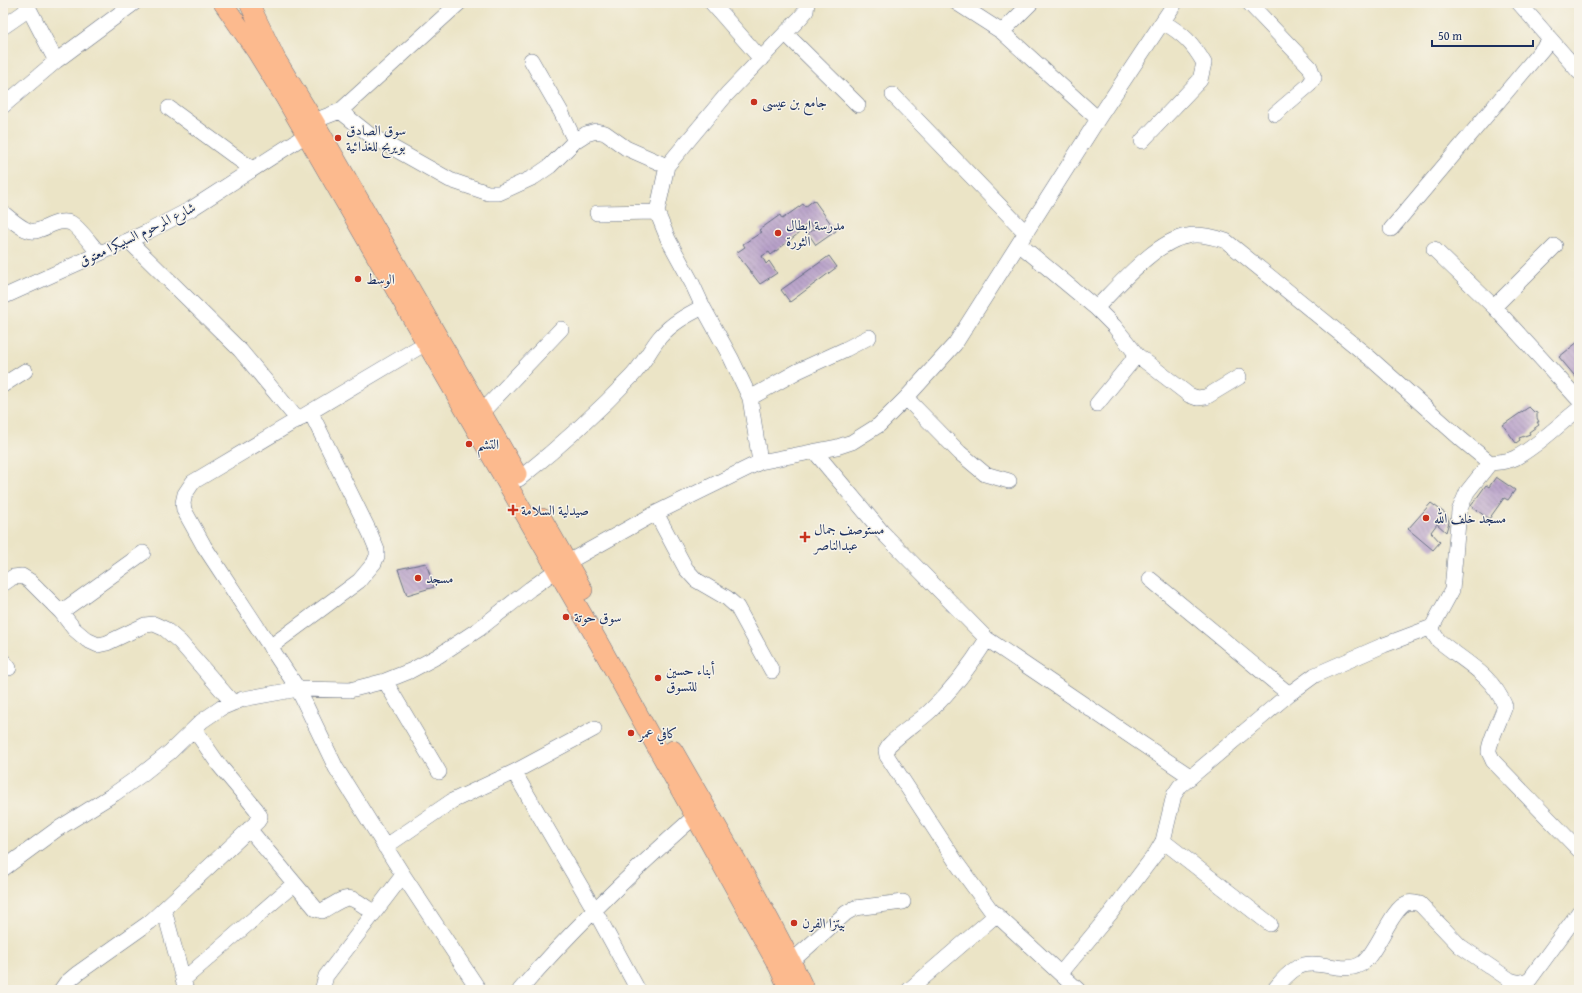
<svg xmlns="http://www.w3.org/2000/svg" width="1582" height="993" viewBox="0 0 1582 993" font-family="'Gentium Book Plus',Amiri,serif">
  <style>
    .building { fill: url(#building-back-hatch) }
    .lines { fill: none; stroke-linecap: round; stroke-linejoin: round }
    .minor-casing { stroke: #646e82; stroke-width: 16 }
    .major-casing { stroke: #646e82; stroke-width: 20 }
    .minor { stroke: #fff; stroke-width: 15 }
    .major { stroke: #fcba8e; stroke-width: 19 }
    .poi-dot { fill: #c8321e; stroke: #f7f3e8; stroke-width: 1.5 }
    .labels { text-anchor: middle; stroke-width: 3; stroke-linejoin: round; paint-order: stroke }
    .poi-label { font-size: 14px; fill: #1b2f5e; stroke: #f7f3e8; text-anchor: start }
    .street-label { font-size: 14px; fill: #1b2f5e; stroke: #f7f3e8 }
  </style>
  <defs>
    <pattern id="building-back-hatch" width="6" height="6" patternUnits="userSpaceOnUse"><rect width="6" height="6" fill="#b8a1c9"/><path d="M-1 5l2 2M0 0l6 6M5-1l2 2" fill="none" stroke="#9584a6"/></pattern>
  </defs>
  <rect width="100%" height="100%" fill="#f7f3e8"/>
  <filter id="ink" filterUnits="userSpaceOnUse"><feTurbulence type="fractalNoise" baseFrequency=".025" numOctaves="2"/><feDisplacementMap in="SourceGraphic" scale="8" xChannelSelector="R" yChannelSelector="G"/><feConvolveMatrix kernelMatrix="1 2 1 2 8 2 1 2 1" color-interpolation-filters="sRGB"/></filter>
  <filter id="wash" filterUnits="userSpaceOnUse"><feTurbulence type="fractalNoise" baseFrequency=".012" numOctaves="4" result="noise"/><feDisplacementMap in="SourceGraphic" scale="16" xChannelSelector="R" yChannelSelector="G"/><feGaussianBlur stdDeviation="0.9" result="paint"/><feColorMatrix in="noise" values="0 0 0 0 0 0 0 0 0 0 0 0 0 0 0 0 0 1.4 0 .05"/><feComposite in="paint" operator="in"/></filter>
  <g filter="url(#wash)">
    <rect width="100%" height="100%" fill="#ebe4c6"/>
    <g id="blocks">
      <path class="building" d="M814 200 836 231 816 245 808 233 814 229 809 223 798 231 799 233 771 255 769 252 762 256 766 264 769 261 777 273 760 284 736 253 745 247 743 244 762 232 759 230 780 215 782 219 803 204 805 207Z
        M829 256 837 267 790 302 781 290Z
        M1579 341V381L1559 357Z
        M1529 407 1534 412 1537 413V418L1539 422H1537L1539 425 1529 432 1530 434 1519 438 1520 440 1516 443 1503 425Z
        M1496 477 1515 490 1508 500 1504 498 1489 519 1471 506 1486 485 1489 487Z
        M1431 503 1446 514 1449 522 1446 532 1437 524 1431 532 1440 542 1433 550 1408 529Z
        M426 563 434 587 407 595 398 569Z"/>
    </g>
  </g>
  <g filter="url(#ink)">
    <use href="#blocks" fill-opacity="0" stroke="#646e82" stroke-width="1"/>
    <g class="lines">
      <g class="minor-casing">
        <path id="minor" d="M26 3 56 61
          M712 3 761 59
          M957 3 1002 32 1098 119
          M1249 3 1310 67 1314 78 1309 85 1275 114
          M1519 3 1579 72
          M3 27 29 9
          M1002 32 1031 3
          M786 34 858 105
          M531 60 561 112 575 141
          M893 95 1026 233
          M3 106 56 61 134 3
          M169 108 252 169
          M340 111 370 135 450 180 488 193H499L534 177 550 166 575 141 586 134 596 131 605 133 626 148 667 166
          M314 121 340 111 459 3
          M1142 141 1200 80 1204 63C1192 42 1183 34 1163 22
          M3 213C11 219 25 233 35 231 47 229 58 218 71 223 78 226 93 247 99 253
          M597 213 657 212
          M1391 229 1550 40
          M129 241 240 350 298 420
          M1019 244 1096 308 1114 326 1137 355 1189 395 1197 398 1206 397 1239 377
          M1434 249 1494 307 1579 400
          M3 297 147 232 191 209 306 135
          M1494 307 1555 246
          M1096 308C1118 286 1156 241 1187 236 1200 233 1214 237 1226 241L1370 358 1462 440 1490 463C1499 462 1507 462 1515 458 1538 446 1558 425 1579 409
          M426 343 193 482 185 494 183 503 184 510 204 546 298 689 336 768 403 875 479 990
          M3 385 25 371
          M750 398 798 371 846 349 869 337
          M906 398 960 453 985 474 1009 481
          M1097 404 1137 355
          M482 412 561 329
          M815 452 882 532 987 639 1191 777
          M760 462 750 398 731 358 703 307 692 283 668 239 657 212 667 166 727 94 800 18 806 11 807 3
          M1490 463 1467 492 1459 511 1452 590 1432 627 1434 634 1438 640C1464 662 1491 673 1505 706 1502 716 1488 744 1489 752 1490 755 1492 758 1493 761L1579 850
          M519 479C559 447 597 413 632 376 644 363 650 349 660 337 672 323 687 315 703 307
          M656 513 686 569 696 580 727 598 737 607 772 671
          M1150 579 1289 694
          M3 584 13 577 22 576 30 581 61 612 74 629 87 640 98 645 107 643 145 625 154 624 165 629 180 642 233 703
          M61 612 143 553
          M987 639C971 665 952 690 930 711 917 723 902 732 889 745L886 750 887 756 958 865 990 909 1078 990
          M270 647 359 581 374 563 377 556V550L370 533 311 413
          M3 661 9 668
          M385 681 439 772
          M514 772 594 909 638 990
          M249 829 316 909 322 911C351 894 346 893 374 913
          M1163 841 1270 924
          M385 847 452 801 514 772 594 729
          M3 869 56 830 114 794 141 775 170 752 202 721 221 708 243 699 298 689 350 690 385 681 410 671 438 656 479 629 530 589 568 562 656 513 760 462 837 447 852 442 879 425 906 398 955 344 1098 119 1175 3
          M164 910 186 990
          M792 961 846 913 855 908 903 902
          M1061 973 1110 914 1156 853 1163 841 1174 795 1180 786 1289 694 1315 675 1384 645 1432 627
          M183 980 294 884
          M61 990 66 983 78 973 150 922 258 821 260 816 256 809 219 765 194 729
          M324 990 323 987 326 976 403 875
          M520 990C574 927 633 871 695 816
          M909 990 996 915
          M1274 990C1281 981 1288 973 1298 967 1318 957 1345 977 1364 962 1378 950 1392 908 1407 903 1411 902 1416 903 1420 904L1460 946 1510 980C1518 983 1522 983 1530 979L1579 912"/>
      </g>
      <g class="major-casing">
        <path id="major" d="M223 3 256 51 285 98 600 645 779 968 789 990
          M249 3 276 59 314 121 517 474
          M542 518 583 590
          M673 750C718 829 766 907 805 990"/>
      </g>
      <use href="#minor" class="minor"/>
      <use href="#major" class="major"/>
    </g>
  </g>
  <g class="poi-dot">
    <circle cx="754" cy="102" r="4"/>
    <circle cx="338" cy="138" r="4"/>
    <circle cx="778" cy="233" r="4"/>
    <circle cx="358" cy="279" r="4"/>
    <circle cx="469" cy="444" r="4"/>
    <path d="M511 504h4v4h4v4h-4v4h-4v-4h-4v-4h4z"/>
    <circle cx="1426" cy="518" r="4"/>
    <path d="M803 531h4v4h4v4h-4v4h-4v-4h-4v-4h4z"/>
    <circle cx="418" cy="578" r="4"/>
    <circle cx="566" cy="617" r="4"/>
    <circle cx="658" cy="678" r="4"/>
    <circle cx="631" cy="733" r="4"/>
    <circle cx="794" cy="923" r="4"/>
  </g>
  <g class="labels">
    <g class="poi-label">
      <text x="762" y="107">جامع بن عيسى</text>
      <text x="346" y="135">سوق الصادق<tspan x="346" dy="16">بويربح للغذائية</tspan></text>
      <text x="786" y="230">مدرسة ابطال<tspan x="786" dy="16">الثورة</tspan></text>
      <text x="366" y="284">الوسط</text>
      <text x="477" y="449">التشم</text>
      <text x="521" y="515">صيدلية السلامة</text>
      <text x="1434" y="523">مسجد خلف الله</text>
      <text x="814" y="534">مستوصف جمال<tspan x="814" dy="16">عبدالناصر</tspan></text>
      <text x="426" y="583">مسجد</text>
      <text x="574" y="622">سوق حوتة</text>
      <text x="666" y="675">أبناء حسين<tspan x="666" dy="16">للتسوق</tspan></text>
      <text x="639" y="738">كافي عمر</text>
      <text x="802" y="928">بيتزا الفرن</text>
    </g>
    <g class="street-label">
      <text transform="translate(137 234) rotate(-26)" y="5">شارع المرحوم السبيكرا معتوق</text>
    </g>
  </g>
  <rect width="1582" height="993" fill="none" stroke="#f7f3e8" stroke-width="16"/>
  <path d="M1432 40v6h101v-6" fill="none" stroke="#1b2f5e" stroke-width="2"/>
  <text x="1438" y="40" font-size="12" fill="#1b2f5e" stroke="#f7f3e8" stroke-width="3" paint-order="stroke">50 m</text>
</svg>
